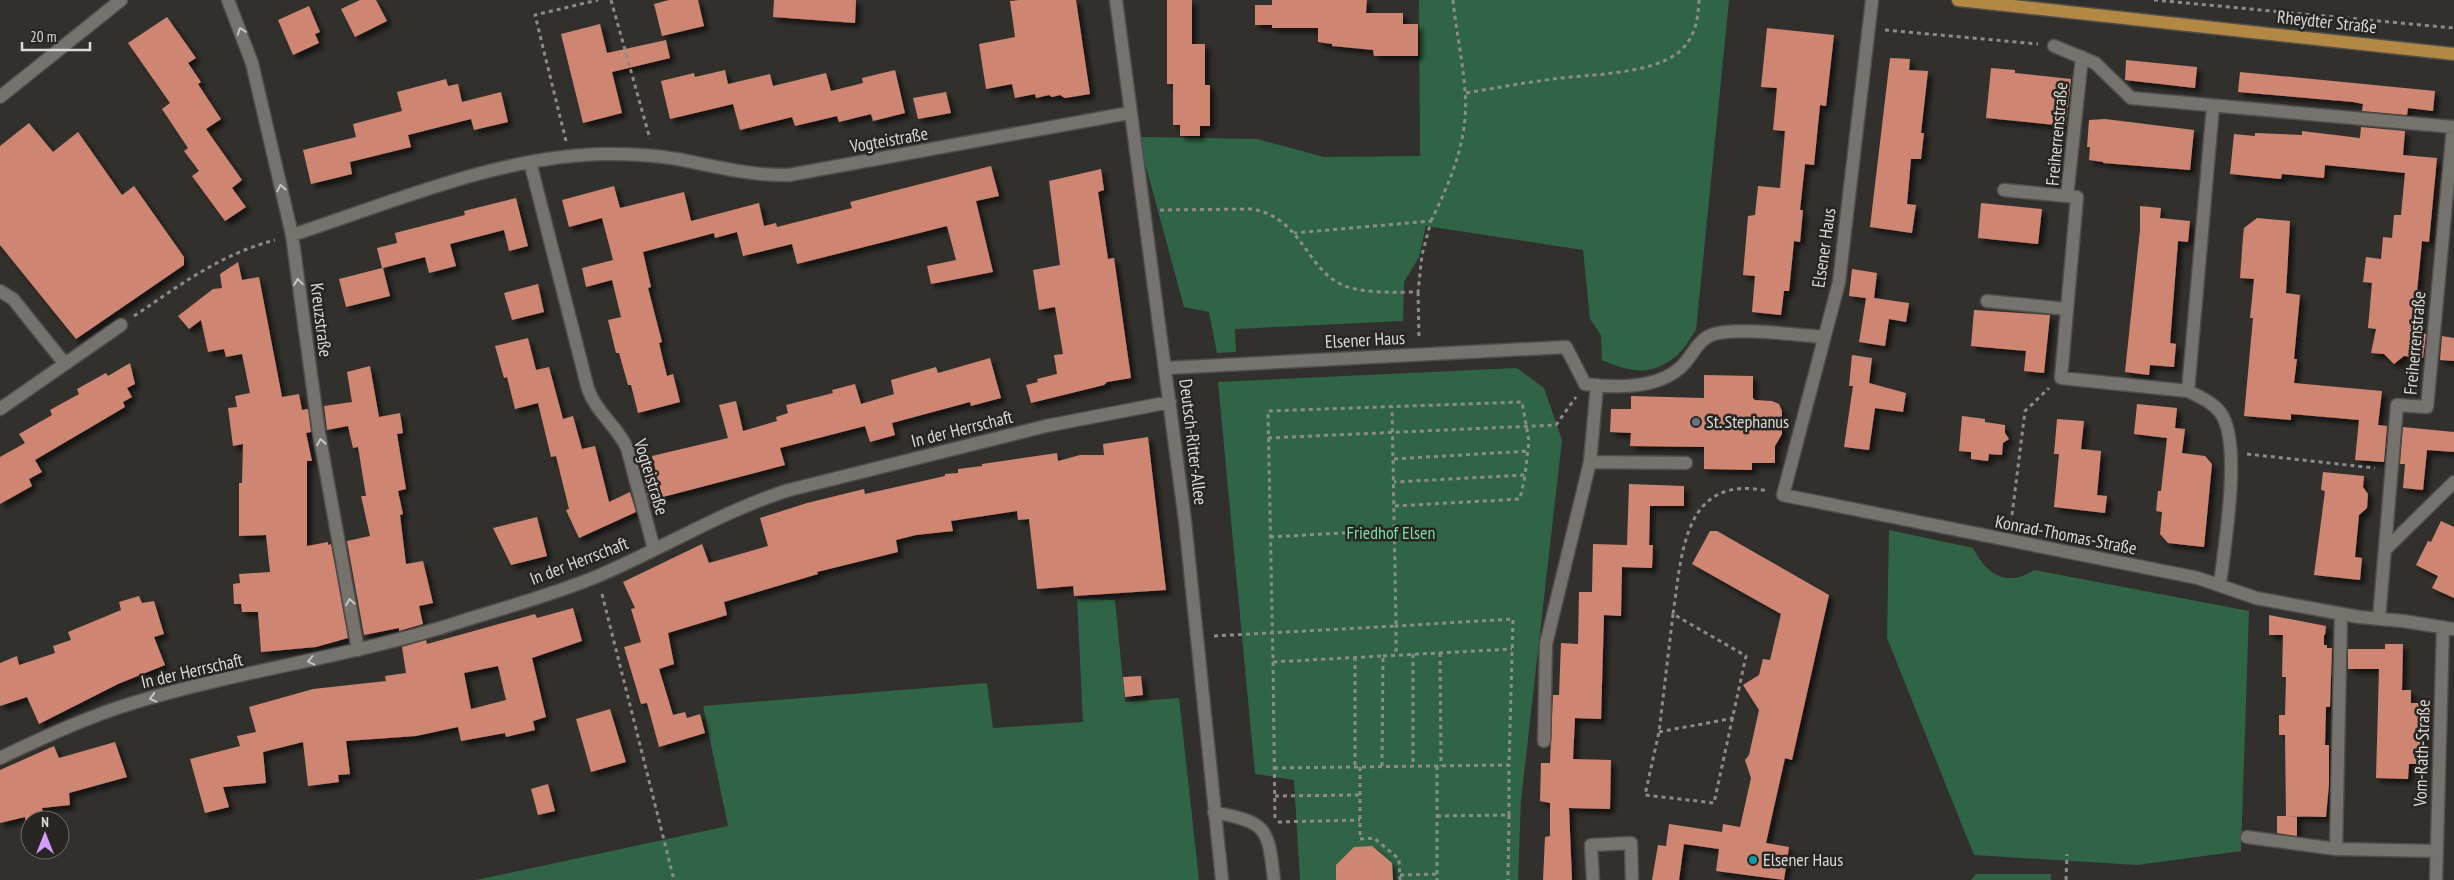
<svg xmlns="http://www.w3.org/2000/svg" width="2454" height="880" viewBox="0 0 2454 880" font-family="'PT Sans Narrow',sans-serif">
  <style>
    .green { fill: #2f6546 }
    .building { fill: #ce8572; fill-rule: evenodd; filter: url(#shadow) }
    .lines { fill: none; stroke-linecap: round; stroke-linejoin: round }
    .minor-casing { stroke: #504e4b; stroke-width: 15 }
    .major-casing { stroke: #504e4b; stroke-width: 15 }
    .path { stroke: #8d8b88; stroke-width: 3; stroke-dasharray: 4 4; stroke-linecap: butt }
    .minor { stroke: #76736f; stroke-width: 12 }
    .major { stroke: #b38843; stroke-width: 12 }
    .oneway { stroke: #c7c5c2 }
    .worship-dot { fill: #6b7280; stroke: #282622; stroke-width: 2 }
    .culture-dot { fill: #0f9aa8; stroke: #282622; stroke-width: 2 }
    .labels { text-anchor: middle; stroke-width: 5; stroke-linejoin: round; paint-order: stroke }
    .street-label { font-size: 18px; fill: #dbd9d7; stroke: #282622 }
    .poi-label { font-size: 18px; fill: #dbd9d7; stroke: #282622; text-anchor: start }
    .park-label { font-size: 18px; fill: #7cdfa5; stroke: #282622 }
  </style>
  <defs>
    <filter id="shadow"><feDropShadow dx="4.5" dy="4.5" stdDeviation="2.5" flood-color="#0009"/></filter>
  </defs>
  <rect width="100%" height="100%" fill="#32302c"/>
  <path class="green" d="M1419 0H1729L1696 330C1690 338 1684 350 1676 356 1652 377 1629 372 1602 360L1601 335 1590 319 1583 250 1426 226 1419 257 1404 282 1403 321 1235 329 1236 352 1217 353 1209 312 1184 307 1138 137 1257 139 1324 157 1420 156Z
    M1517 368 1544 388 1562 440 1521 800 1518 880H1300L1294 780 1255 774 1218 382Z
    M1889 530 1973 548C1986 574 2007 588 2034 570L2249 611 2241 851 2137 865 1974 855 1887 638Z
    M1077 599 1115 600 1125 702 1179 698 1199 880H476L728 826 703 706 987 683 993 728 1083 722Z
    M1976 874H2051V880H1971Z"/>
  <path class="building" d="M360 0H376L387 21 355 37 341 9Z
    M669 0H698L704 26 662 36 654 4Z
    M774 0H856L855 23 773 17Z
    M1020 0H1076L1090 94 1065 98 1060 95 1052 97 1049 95 1036 98 1035 94 1015 98 1012 84 986 89 979 44 1015 37 1010 1Z
    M1167 0H1192V44H1205V85H1210V126H1200V136H1180V125H1173V84H1167Z
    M1272 0H1367L1366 13H1403V24H1418V56H1374L1373 50 1332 46V44L1318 42V28H1272V25H1255V5H1272Z
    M309 6 320 32 315 34 319 43 293 55 278 20Z
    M167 17 196 58 188 63 201 82 198 84 221 119 206 129 242 180 232 188 246 207 225 221 192 176 199 171 184 151 188 148 162 109 170 103 128 43Z
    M600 24 607 53 666 40 670 58 612 72 622 113 583 123 561 34Z
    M1767 28 1834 35 1826 106 1820 105 1814 165 1805 164 1800 210H1803L1800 242 1794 241 1789 291H1784L1781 315 1752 312 1755 276 1743 275 1748 216 1755 215 1758 186 1780 188 1785 131 1773 130 1777 88 1761 87Z
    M1890 58 1910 59 1909 70 1928 71 1921 133H1924L1921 159H1911L1907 204 1916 205 1912 233 1870 227Z
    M2126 60 2197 67 2195 88 2125 80Z
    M1991 68 2015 70V73L2071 79 2066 126 1986 118Z
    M725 70 728 84 770 74 773 86 826 73 831 91 863 83 862 78 895 70 905 113 873 121 871 114 839 122 837 116 795 126 792 117 740 130 733 104 670 119 661 81 694 73 695 77Z
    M2240 72 2435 91 2433 111 2408 108 2407 115 2362 111 2363 104 2353 102 2238 92Z
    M446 79 448 86 458 84 462 102 501 92 508 122 474 130 471 119 408 135 411 147 350 162 352 174 311 184 303 150 356 137 353 124 402 111 397 92Z
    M946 92 951 113 918 119 913 98Z
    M2105 119 2194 130 2190 170 2103 163V162L2089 160 2090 147H2087L2089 120Z
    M29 123 53 152 78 132 122 195 134 186 184 257V265L76 339 0 245V146Z
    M2361 127 2405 131 2403 155 2437 158 2429 242 2422 241 2413 332 2426 334 2423 358 2404 356 2394 364 2384 354 2371 353 2376 329 2368 328 2372 283 2363 282 2366 257 2381 259 2383 237 2392 238 2394 215H2401L2405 173 2325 165 2324 178 2282 174 2281 179 2230 174 2234 134 2255 136V133L2302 135V131L2360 138Z
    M991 166 999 196 976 201 993 272 931 284 927 266 956 260 947 226 797 264 792 244 743 256 737 232 715 238 714 233 643 252 651 287 648 288 662 342 659 343 667 376 673 374 680 402 638 413 631 385H628L619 353H616L608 320 621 317 612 280 586 287 582 268 613 260 602 218 569 227 562 200 614 186 620 208 684 192 691 221 759 203 764 226 776 223 777 227 852 208 850 202Z
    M1101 169 1104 190 1098 192 1108 259 1114 258 1131 378 1107 382 1104 385 1031 403 1026 385 1038 382 1037 379 1057 374 1054 355 1063 354 1055 307 1039 310 1033 270 1060 265 1049 181Z
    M516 198 528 246 509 251 504 230 450 244 456 266 429 273 425 257 383 268 390 296 346 307 339 279 382 268 377 248 397 243 395 233 465 215 464 211Z
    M1981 203 2042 209 2038 244 1978 238Z
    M2140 206 2161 208 2160 218 2190 221 2188 242 2178 241 2170 343 2176 344 2174 367 2150 365 2149 375 2125 372 2140 230Z
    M2257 218 2290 221 2286 293 2300 295 2294 359H2297L2294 383 2382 391 2378 425 2387 426 2384 462 2355 460 2359 420 2291 414V420L2244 416 2253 318H2250L2254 279 2240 278 2243 237 2244 228Z
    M238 262 242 280 259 277 282 397 299 394 302 410 308 409 311 432 306 433 312 461H307V546L328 542V545L331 544 348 638 316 647 261 652 258 612H242L241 604H234L233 584 240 583 239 574 270 572 266 535 239 536V483H242L243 444 233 446 228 408 237 407 235 396 250 393 242 354 226 357 224 349 208 352 201 320 189 329 178 316 213 289 222 288 220 274Z
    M1852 269 1877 273 1874 298 1909 303 1906 322 1889 319 1885 346 1859 342 1866 298 1849 296Z
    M538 284 544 312 512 320 504 293Z
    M1974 310 2050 315 2044 373 2024 371 2026 351 1971 346Z
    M2442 336 2454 338V361L2440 360Z
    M528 338 536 370 549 367 563 419 573 416 582 449 595 446 609 502 630 492 636 512 579 538 566 510 569 509 556 456 551 457 538 403 515 409 507 377 504 378 495 346Z
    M1852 355 1872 358 1869 383 1906 393 1903 412 1875 408 1869 450 1844 447 1853 386H1849Z
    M990 358 1001 398 971 406 970 402 892 423 895 435 870 442 865 426 780 448 785 465 659 498 660 502 650 504 643 478 657 475 652 456 728 438 719 405 736 401 743 431 777 421 776 417 788 413 786 405 833 393 832 390 855 384 861 404 894 394 891 380 936 367 938 373Z
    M130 363 135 384 127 388 132 397 123 402 125 407 35 460 42 472 29 479 32 486 0 504V457L25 443 19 434 52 415 50 410 79 394 77 389 106 373 108 376Z
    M370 366 379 417 400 413 403 433 397 434 406 489 398 491 403 514 400 515 406 564 423 561 433 603 419 606 423 624 399 631V628L364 635 347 541 370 536 361 496H366L358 447 353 448 348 426 327 430 324 406 352 402 347 372Z
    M1704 375 1753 376V398L1755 400 1772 401 1779 404 1782 411V434L1775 446V463H1752V470L1704 469V447L1630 446 1631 433 1610 432 1611 409H1631V396L1704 398Z
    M2137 404 2177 408 2175 428 2185 429 2182 453 2205 456 2212 464 2204 547 2168 543 2160 534 2162 512 2156 511 2158 491H2161L2167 438 2134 434Z
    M1962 416 1985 419V422L2005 425V433L2009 439 2003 443 2002 455 1989 454 1988 461 1971 459V452L1959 451Z
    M2057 419 2084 421 2081 449 2101 451 2097 495 2107 496 2105 513 2054 507 2059 454H2054Z
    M2403 427 2454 432V452L2427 450 2423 490 2403 488 2405 464H2400Z
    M1148 437 1166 590 1074 596 1073 586 1037 589 1029 519 1018 520 1017 511 951 521 953 531 916 535 896 540 898 552 817 572 818 574 724 602 727 615 668 633 674 664 659 669 673 715 685 712 687 718 700 714 705 733 659 747 647 703 641 704 624 647 641 642 631 609 635 608 623 582 702 544 709 563 768 546 760 518 807 503 864 489 865 494 945 476V474L958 473V469L982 466V464L1057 453 1058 461 1080 455H1104L1103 444Z
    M2323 472 2364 476 2363 487 2368 494 2367 508 2359 515 2355 557 2362 558 2360 580 2314 575 2325 491 2321 490Z
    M1629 484 1684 486V506H1650L1649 545H1653L1652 568 1622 567 1621 616 1604 615 1601 719 1575 718 1573 759 1611 760 1610 809 1569 808 1572 880H1543L1545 837 1550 836V803L1540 801 1541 763H1550L1553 695H1559L1561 643 1578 644 1579 592H1592L1593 544 1627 545Z
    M537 517 547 556 511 565 493 528Z
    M2441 521 2454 527V598L2432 588 2438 576 2416 565 2428 541 2431 542Z
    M1710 531H1717L1829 595 1792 760 1785 758 1766 843 1789 847 1784 880 1716 871 1719 849 1684 844 1679 880H1652L1658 845 1666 846 1669 824 1722 832 1723 824 1740 827 1751 778 1745 760 1749 755 1759 710 1743 685 1759 675 1763 659 1770 660 1781 614 1692 564Z
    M139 596 142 603 154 601 164 634 154 637 165 665 118 684 39 724 27 697 0 706V663L17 656 19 665 55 653 53 646 71 640 68 632 121 610 119 602Z
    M573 608 582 641 532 658 546 717 533 721 535 730 506 737 505 733 461 741 458 727 416 736 346 741 350 774 338 775 339 782 308 786 303 742 263 752 266 783 223 787 229 807 205 813 190 759 240 746 237 736 256 732 249 707 313 689 386 681 385 676 406 673 402 647 426 640 427 644 535 614 537 618ZM498 666 506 700 471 709 464 673Z
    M2269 615 2326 626 2325 635H2296H2324V645H2327V648H2332L2330 707H2326L2325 745H2329V784L2326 817 2286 816 2285 735H2279V715H2285L2286 677H2282L2283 635H2269Z
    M2385 644H2403L2402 690H2411V703H2424L2422 764H2409L2408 779 2376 778 2379 669H2348V649H2385Z
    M1141 676 1143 695 1125 697 1123 677Z
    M610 709 626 762 591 772 576 719Z
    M115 742 127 777 69 793 70 805 42 808 44 820H30L32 850H29L25 817 0 823V770L54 746 59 758Z
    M548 784 555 811 538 815 531 789Z
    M2277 816H2297V836L2277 833Z
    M1372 846 1392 863 1393 880H1336V865L1354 847Z"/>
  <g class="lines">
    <g class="minor-casing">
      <path id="minor" d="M228 0 252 63 292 235 319 433 358 650
        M1116 0 1185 521 1222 880
        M1872 0 1839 282 1783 495 2198 578 2256 598 2359 617 2403 621 2454 629
        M2054 46 2095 63 2131 98 2454 127
        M2082 57 2067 196 2077 197 2061 378 2188 391
        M0 97 121 0
        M2213 106 2188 391C2200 397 2212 402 2220 412 2243 442 2224 547 2220 585
        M530 162 588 389C596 412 617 426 627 448L654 549
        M2004 190 2067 196
        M292 235C391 203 501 155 606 154 630 154 654 155 677 159 714 166 752 176 789 175L1129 113
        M0 291 13 299 65 364
        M1987 301 2067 309
        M1166 368 1566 347 1585 384C1616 388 1662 389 1685 363 1694 352 1700 338 1714 334 1738 327 1797 335 1824 337
        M0 409 121 325
        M1590 462 1686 463
        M2385 550 2454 482
        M2379 619 2397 405 2427 407 2453 127
        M1544 741 1546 644 1590 462 1597 385
        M0 758C44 737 89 716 136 702 239 671 347 657 450 625 499 609 550 596 598 576 662 549 722 511 789 490L1046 426 1170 402
        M1214 812C1267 823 1268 826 1274 880
        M2247 837 2336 849 2437 851
        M2336 849 2341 614
        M1593 880 1591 845 1631 843 1632 880
        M2436 880 2443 627"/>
    </g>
    <g class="major-casing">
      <path id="major" d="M1958 0 2454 54"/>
    </g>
    <path class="path" d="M611 0 650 139
      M2154 0 2454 28
      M1885 30 2038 44
      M1466 93C1495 88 1523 83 1553 79 1589 74 1650 75 1679 52 1695 38 1698 20 1699 0
      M566 141 535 15 598 0
      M1160 210 1252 209C1303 218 1306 271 1345 286 1367 294 1395 292 1418 292L1422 255 1431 221 1294 233
      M1431 221C1451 180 1469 138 1465 92 1463 61 1456 31 1453 0
      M1418 292 1419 339
      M134 316C180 285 221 254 275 240
      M1268 438 1556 425 1576 397
      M2247 454 2375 468
      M1394 459 1529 451
      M1395 506 1520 499 1525 476
      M2011 523 2025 411 2049 388
      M1270 537 1395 530
      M602 594 674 880
      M1673 614 1659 732 1645 795 1714 803 1746 656 1673 614C1682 554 1683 473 1768 491
      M1214 636 1396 626 1392 407
      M1440 653 1441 766
      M1413 654V766
      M1383 656 1512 649
      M1355 657V767
      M1273 662 1275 819
      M1659 732 1734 718
      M1382 766 1383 656 1273 662 1268 411 1522 402 1529 441 1525 475 1394 482
      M1437 766V880
      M1360 767V839L1374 838 1399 859 1400 880
      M1274 768 1509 765 1513 619 1396 626V655
      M1275 796 1360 795
      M1509 815V765
      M1437 816 1509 815 1508 880
      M1278 822 1360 820
      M1400 875 1437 874
      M2066 880 2067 854"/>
    <use href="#minor" class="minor"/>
    <use href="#major" class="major"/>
  </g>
  <defs><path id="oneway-chevron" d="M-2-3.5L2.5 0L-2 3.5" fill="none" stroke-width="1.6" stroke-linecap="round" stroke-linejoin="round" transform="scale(1.25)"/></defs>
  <g class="oneway">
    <use href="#oneway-chevron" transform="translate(241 31) rotate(-110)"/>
    <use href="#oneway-chevron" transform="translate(281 188) rotate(-103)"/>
    <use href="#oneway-chevron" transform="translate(298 282) rotate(-97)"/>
    <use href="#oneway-chevron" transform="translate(321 442) rotate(-100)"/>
    <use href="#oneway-chevron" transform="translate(350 602) rotate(-100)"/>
    <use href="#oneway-chevron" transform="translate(311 661) rotate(167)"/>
    <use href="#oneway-chevron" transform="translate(153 698) rotate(165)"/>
  </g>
  <circle class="worship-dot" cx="1696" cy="422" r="5"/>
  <circle class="culture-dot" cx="1753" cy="860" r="5"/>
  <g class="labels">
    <g class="street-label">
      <text transform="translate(2327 22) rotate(6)" y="6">Rheydter Straße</text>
      <text transform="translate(2057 134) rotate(-85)" y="6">Freiherrenstraße</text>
      <text transform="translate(889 140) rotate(-10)" y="6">Vogteistraße</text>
      <text transform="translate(1824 248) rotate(-82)" y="6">Elsener Haus</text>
      <text transform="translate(321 320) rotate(83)" y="6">Kreuzstraße</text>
      <text transform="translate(1365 340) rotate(-3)" y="6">Elsener Haus</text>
      <text transform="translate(2415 343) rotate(-85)" y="6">Freiherrenstraße</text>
      <text transform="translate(962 429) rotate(-14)" y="6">In der Herrschaft</text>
      <text transform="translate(1193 442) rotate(83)" y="6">Deutsch-Ritter-Allee</text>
      <text transform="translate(651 477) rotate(73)" y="6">Vogteistraße</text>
      <text transform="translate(2066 535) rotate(11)" y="6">Konrad-Thomas-Straße</text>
      <text transform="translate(579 561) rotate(-21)" y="6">In der Herrschaft</text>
      <text transform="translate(192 671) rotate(-13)" y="6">In der Herrschaft</text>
      <text transform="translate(2422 753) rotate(-88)" y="6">Vom-Rath-Straße</text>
    </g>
    <g class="poi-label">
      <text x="1706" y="428">St. Stephanus</text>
      <text x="1763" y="866">Elsener Haus</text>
    </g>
    <g class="park-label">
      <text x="1391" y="539">Friedhof Elsen</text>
    </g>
  </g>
  <g transform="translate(45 835)"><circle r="24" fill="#282622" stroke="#706e6a"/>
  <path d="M0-4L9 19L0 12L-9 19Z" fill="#d39cfc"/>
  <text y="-8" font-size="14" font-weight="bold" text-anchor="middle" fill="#dbd9d7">N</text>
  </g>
  <path d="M22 42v8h68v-8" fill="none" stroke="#dbd9d7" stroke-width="2.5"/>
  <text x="30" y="42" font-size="15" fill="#dbd9d7" stroke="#282622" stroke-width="4" paint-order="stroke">20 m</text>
</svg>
